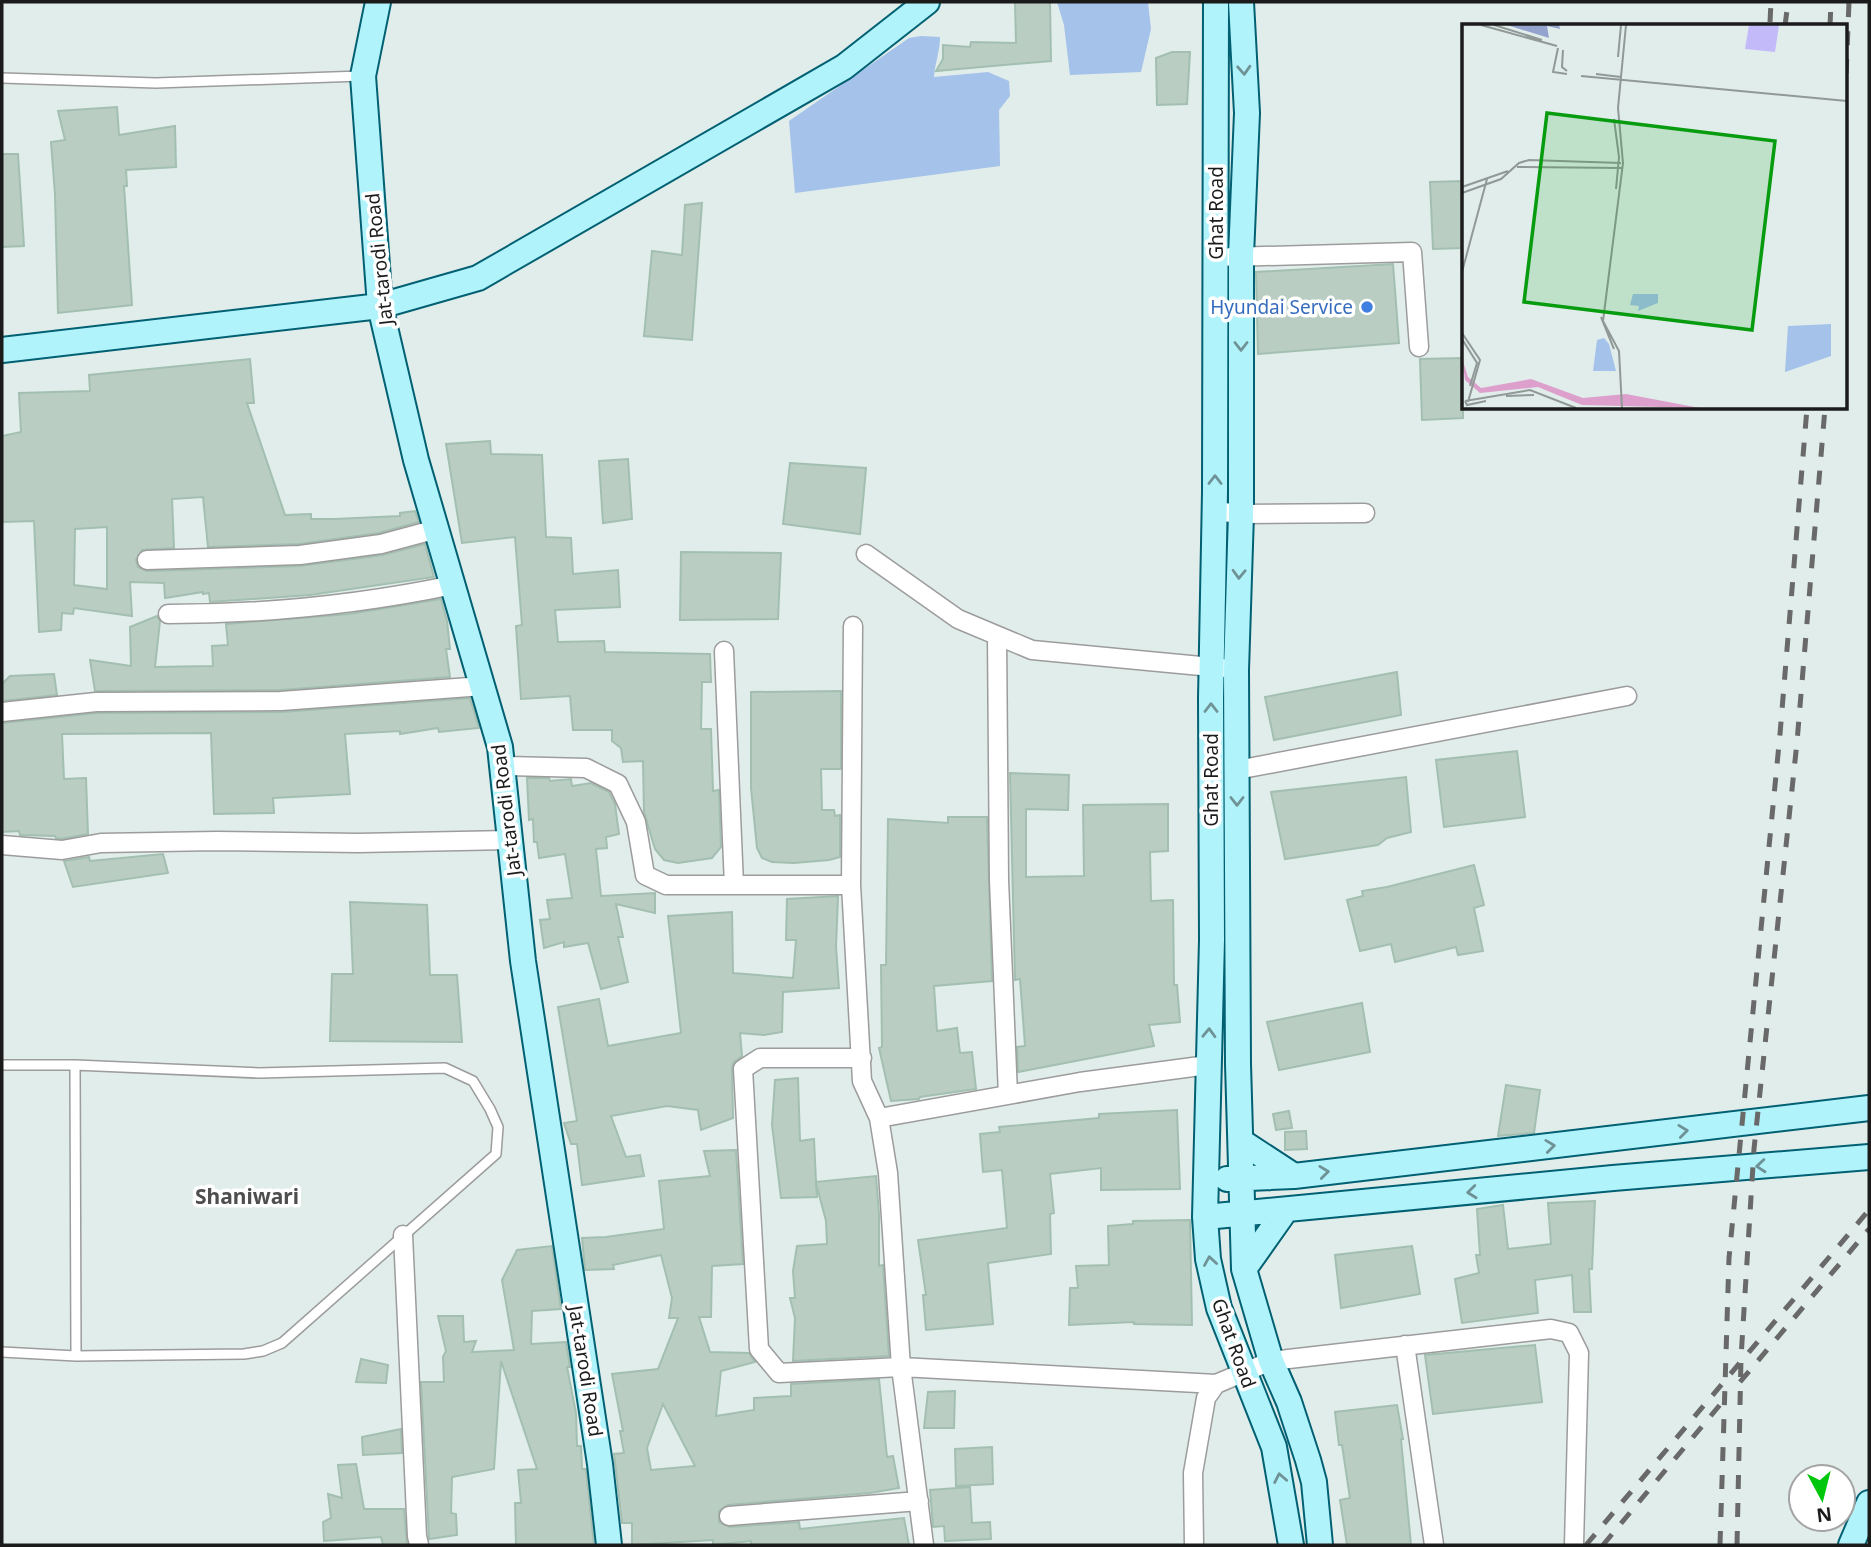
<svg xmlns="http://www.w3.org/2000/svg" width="1871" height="1547" viewBox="0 0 1871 1547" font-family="'Noto Sans',sans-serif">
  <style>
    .grass { fill: #a4c2ea }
    .building { fill: #bacdc3; stroke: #a3bfb1; stroke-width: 2; fill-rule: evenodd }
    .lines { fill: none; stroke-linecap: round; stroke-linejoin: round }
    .lane-casing { stroke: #9c9c9c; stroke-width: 12 }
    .street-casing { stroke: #9c9c9c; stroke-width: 21 }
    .secondary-casing { stroke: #026073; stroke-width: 28 }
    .lane { stroke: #fff; stroke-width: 9 }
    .street { stroke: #fff; stroke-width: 18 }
    .secondary { stroke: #b1f3fb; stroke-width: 24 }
    .rail { stroke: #696969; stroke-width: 5; stroke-dasharray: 14 14; stroke-linecap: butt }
    .oneway { stroke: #6e9296 }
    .shop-dot { fill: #3f7fe0; stroke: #fff; stroke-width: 2.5 }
    .labels { text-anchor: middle; stroke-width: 7; stroke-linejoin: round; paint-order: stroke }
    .street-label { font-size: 19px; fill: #1b1b1b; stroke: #fff }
    .shop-label { font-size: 19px; fill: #366cbe; stroke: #fff; text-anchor: end }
    .neighbourhood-label { font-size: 21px; font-weight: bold; fill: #4e4e4e; stroke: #fff }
    .inset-road { fill: none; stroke: #919997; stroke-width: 2 }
    .view { fill: #079c0f; fill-opacity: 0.15; stroke: #079c0f; stroke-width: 3.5 }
    .inset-edge { fill: none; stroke: #1b1b1b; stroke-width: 3.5 }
  </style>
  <rect width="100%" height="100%" fill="#e0edea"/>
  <path class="grass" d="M1057 2H1148L1151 29 1141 72 1070 75 1064 25Z
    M921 36 940 37C940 51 935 63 934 77L988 72 1009 81 1010 96 999 110 1000 166 795 193 789 121 909 38Z"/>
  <path class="building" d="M1015 2H1050L1051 61 936 71 943 59V45L970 47 971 42 1016 43Z
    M1172 52H1190L1187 104 1157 105 1156 58Z
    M117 107 119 135 175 126 176 167 126 170 127 186H124L132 305 58 313 55 194 51 142 65 140 58 111Z
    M2 154H18L24 246 2 247Z
    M1463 181V248L1433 249 1430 182Z
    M702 203 692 340 644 336 652 251 682 255 685 205Z
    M1393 264 1399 343 1258 354 1256 272Z
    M1463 358V418L1422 420 1420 359Z
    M250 359 254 403H247L285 515 311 514V519H334L400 516V513L415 511 419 522 379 533 299 544 208 547 203 497 172 499 174 548 142 550 136 560 138 567 147 571 300 566 383 555 425 544 434 577 310 595 210 602 209 593 203 594V592L165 598 164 583 130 582 132 616 74 608 73 614 62 613 61 630 39 632 34 521 2 522V436L21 432 19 393 90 391 89 375ZM107 527V589L74 585 75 529Z
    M490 441 491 454 542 455 546 537 571 538 573 574 618 570 620 607 555 610 558 642 604 641 605 652 710 654 711 682H702L701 729H711L713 791 719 790 721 847 712 858 678 863 664 860 655 849 644 812 643 761 623 762 621 748 612 741V730H573L570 696 521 699 516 626 522 625 515 537 462 543 446 444Z
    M628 459 632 519 603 523 599 461Z
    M790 463 866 468 860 534 783 524Z
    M681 552 781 553 778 619 680 620Z
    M441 599 447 621 450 649H446L450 677 281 690 95 691 90 660 131 666 130 627 157 616 160 621 155 667 213 666 212 646 228 645 226 624 349 614Z
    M1397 672 1401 715 1274 740 1265 697Z
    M54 674 57 695 2 701V684L10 676Z
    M841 691V769H821L822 810H834L835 816 840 815V857L829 860 794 863 772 862 762 858 757 848 751 788V692Z
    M470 698 479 728 439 732 438 728 400 734V731L345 734 350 794 273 798 274 813 214 814 211 733 62 734 64 779 86 778 88 834 61 839 56 838 55 836 20 835 19 831 2 832V723L97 713 282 712Z
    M1517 751 1525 817 1444 827 1436 760Z
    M1010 773 1069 775 1068 810 1026 809V877L1084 876 1083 805 1168 804V851L1150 852 1151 901 1173 900 1174 985H1177L1180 1022 1149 1025 1154 1046 1018 1072 1017 1047 1025 1046 1020 979 1015 980Z
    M1406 777 1411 832 1387 838 1378 845 1285 859 1271 792Z
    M527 778H549L550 781 571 779 572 786 591 783 609 792 615 804 619 834 606 837 607 848 596 849 601 896 655 893V913L616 904 623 937H618L628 982 601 989 588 943 564 947V942L544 948 540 920 550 919 547 900 572 898 565 854 539 858 537 842H534L533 819 529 820Z
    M948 817H987L992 981 934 986 937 1031 957 1028 960 1053 972 1052 976 1089 920 1097 919 1099 891 1101 879 1048 882 1047 881 965H886L888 819 948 823Z
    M163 854 168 873 73 887 64 861 89 857 90 861Z
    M1474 865 1484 905 1474 908 1483 951 1458 955 1456 947 1395 962 1391 944 1360 951 1347 900 1363 896 1362 891 1387 887Z
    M838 896 836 947 839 988 783 992 782 1032 764 1035 740 1033 742 1056 733 1063 732 1069 733 1118 701 1130 698 1110 667 1106 611 1116 626 1157 640 1155 644 1176 582 1185 577 1144H571L564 1123 577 1121 558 1007 599 999 608 1046 681 1033 668 916 732 912 733 973 793 978 796 940H786L787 899Z
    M350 902 427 905 430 975H457L462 1042 330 1041 332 974H353Z
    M1362 1003 1370 1052 1279 1070 1267 1022Z
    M798 1078 800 1141 814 1139 816 1182 876 1176 879 1214V1266L883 1265 889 1356 793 1361 795 1318 790 1298H795L793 1271 797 1246 827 1244 826 1221 816 1183 817 1197 781 1198 772 1125 775 1080Z
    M1506 1085 1540 1090 1534 1133 1498 1136Z
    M1177 1110 1180 1189 1101 1190V1168L1050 1174 1054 1213 1050 1214 1051 1254 988 1263 993 1324 926 1330 923 1295H926L918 1240 1007 1228 1002 1170 983 1172 980 1134 1000 1132 999 1127 1099 1118V1114Z
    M1289 1111 1292 1128 1276 1130 1273 1114Z
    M1306 1131 1307 1149 1285 1150V1132Z
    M736 1150 743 1264 712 1266 711 1317H699L710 1352 749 1353 755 1362 721 1371 716 1416 754 1410V1398L791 1396V1384L879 1379 887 1457 893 1456 899 1488 870 1493 728 1505 719 1511V1522L730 1527 799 1522 800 1529 904 1518 909 1545H751V1541L713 1545V1540L632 1545V1523H622L614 1454 624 1453 620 1431H623L612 1374 658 1369 678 1318H669L672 1298 661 1255 613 1265 614 1269 585 1270 582 1238 606 1237 664 1229 659 1181 710 1176 704 1151ZM663 1404 695 1466 651 1470 647 1448Z
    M1595 1201 1592 1269H1589L1591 1312H1574L1572 1275 1535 1280 1538 1313 1462 1323 1455 1279 1479 1273 1476 1255H1480L1477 1209 1503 1205 1508 1249 1551 1244 1548 1203Z
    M1190 1220 1192 1325 1134 1324V1322L1069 1325 1070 1288H1078L1076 1266 1109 1265 1108 1226 1133 1224V1221Z
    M552 1246 561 1309 532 1311 531 1344 566 1342 570 1367H567L576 1413 577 1446H581L582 1469H586L594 1545H516L515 1503H521L518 1470 537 1469 501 1361 494 1469 452 1477 451 1513 456 1514 457 1535 429 1539 421 1382H444L443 1357 446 1351 438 1316H463L464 1342 476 1341 472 1352 514 1350 502 1280 517 1250Z
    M1412 1246 1420 1294 1341 1308 1335 1255Z
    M1535 1345 1542 1402 1433 1414 1425 1355Z
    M361 1359 388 1365 386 1383 356 1382Z
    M955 1391 954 1428H924L928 1392Z
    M1397 1405 1403 1439H1401L1411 1545H1347L1340 1500 1350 1498 1342 1445H1339L1335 1412Z
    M401 1429 402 1453 363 1455 362 1437Z
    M992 1447 993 1484 956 1486 955 1449Z
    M356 1464 364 1509H404L407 1545H383L381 1537 324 1541 323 1522 331 1518 328 1494 342 1498 338 1465Z
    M970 1487 972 1523 990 1522 991 1539 945 1541 944 1526 933 1527 930 1490Z"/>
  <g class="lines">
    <g class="lane-casing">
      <path id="lane" d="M2 78 156 83 361 76
        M2 1065H75L259 1073 445 1068 473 1081 490 1109 498 1127 496 1154 282 1343 263 1351 244 1354 76 1356 2 1352
        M75 1065 76 1356"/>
    </g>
    <g class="street-casing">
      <path id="street" d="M1230 257 1412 252 1419 347
        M1214 511 1241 514 1365 513
        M866 554 958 619 1032 650 1222 668
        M147 560 300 555 381 544 437 529
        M168 614C261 614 362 604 453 585
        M853 626 851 885 862 1081 879 1118 888 1173 901 1367 924 1545
        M997 636 999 880 1008 1095
        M724 651 734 885
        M2 712 96 702 281 701 483 686
        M503 766 586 768 618 784 636 822 645 875 666 885H851
        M1237 770 1627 696
        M2 845 62 850 101 843 217 841 358 843 510 840
        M862 1058H760L743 1069 759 1349 779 1373 901 1367 1216 1384
        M879 1118 1080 1082 1208 1065
        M403 1235 417 1536 419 1545
        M1405 1345 1434 1545
        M729 1516 919 1501
        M1194 1545 1193 1473 1206 1398 1216 1384 1271 1361 1551 1329 1569 1333 1579 1353 1574 1545"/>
    </g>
    <g class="secondary-casing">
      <path id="secondary" d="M378 2 363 76 380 306 416 460 500 747 523 961 600 1464 609 1545
        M1216 2 1215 492 1211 698 1212 940 1205 1217 1208 1259 1219 1308 1274 1447 1291 1545
        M1241 2 1247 113 1241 256V514L1236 670 1238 1064 1244 1269 1271 1361 1289 1402 1308 1460 1314 1482 1320 1545
        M2 350 380 306 478 278 844 67 927 2
        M1242 1142 1294 1176
        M1227 1179 1294 1176 1869 1108
        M1205 1217 1613 1178 1869 1157
        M1244 1269 1285 1211
        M1851 1545 1869 1503"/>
    </g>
    <use href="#lane" class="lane"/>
    <use href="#street" class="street"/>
    <use href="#secondary" class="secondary"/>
    <path class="rail" d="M1770 22 1771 2
      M1785 26 1788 2
      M1830 26 1831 2
      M1845 101 1849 2
      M1740 1382 1869 1229
      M1586 1545 1869 1210
      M1603 1545 1724 1400
      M1720 1545 1729 1258 1780 734 1807 408
      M1737 1545 1741 1358 1754 1149 1797 742 1825 408"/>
  </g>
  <defs><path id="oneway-chevron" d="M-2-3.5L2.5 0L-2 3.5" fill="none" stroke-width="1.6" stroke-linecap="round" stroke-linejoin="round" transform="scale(1.75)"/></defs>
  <g class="oneway">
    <use href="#oneway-chevron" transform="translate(1244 70) rotate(87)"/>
    <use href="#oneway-chevron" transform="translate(1241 346) rotate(90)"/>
    <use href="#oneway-chevron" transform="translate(1215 480) rotate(-90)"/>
    <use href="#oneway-chevron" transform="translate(1239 574) rotate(92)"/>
    <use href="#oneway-chevron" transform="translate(1211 708) rotate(-90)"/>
    <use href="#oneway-chevron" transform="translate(1237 801) rotate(90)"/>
    <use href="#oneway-chevron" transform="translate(1209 1033) rotate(-88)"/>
    <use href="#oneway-chevron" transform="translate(1683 1131) rotate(-7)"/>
    <use href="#oneway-chevron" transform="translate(1550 1146) rotate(-7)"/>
    <use href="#oneway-chevron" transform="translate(1761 1166) rotate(175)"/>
    <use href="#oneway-chevron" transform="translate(1324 1172) rotate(-7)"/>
    <use href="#oneway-chevron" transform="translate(1472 1192) rotate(174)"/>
    <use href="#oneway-chevron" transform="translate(1210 1261) rotate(-99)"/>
    <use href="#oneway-chevron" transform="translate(1280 1478) rotate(-101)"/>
  </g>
  <circle class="shop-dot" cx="1367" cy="307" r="7"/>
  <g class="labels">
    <g class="street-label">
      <text transform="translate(1216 213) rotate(-90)" y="7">Ghat Road</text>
      <text transform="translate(379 259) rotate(-96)" y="7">Jat-tarodi Road</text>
      <text transform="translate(1211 780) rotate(-90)" y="7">Ghat Road</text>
      <text transform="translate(506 810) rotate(-97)" y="7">Jat-tarodi Road</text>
      <text transform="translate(1234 1343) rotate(70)" y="7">Ghat Road</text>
      <text transform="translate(586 1371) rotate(81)" y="7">Jat-tarodi Road</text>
    </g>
    <g class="shop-label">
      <text x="1353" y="314">Hyundai Service</text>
    </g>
    <g class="neighbourhood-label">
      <text x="247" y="1204">Shaniwari</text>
    </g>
  </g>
  <g transform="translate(1462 24)">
    <rect width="385" height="385" fill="#e0edea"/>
    <path d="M171 270H196V279L176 287 177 282 168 281ZM369 300V332L323 348 326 302ZM142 314 147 320 154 347H131L135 316Z" fill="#a4c2ea"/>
    <path d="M45 1H97L98 5 85 2 87 14Z" fill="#94a2ce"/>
    <path d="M287 1H317L313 28 283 25Z" fill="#c3bafa"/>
    <path d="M0 334 6 353 19 364 69 355 121 374 164 370 238 384 120 381 76 363 18 369 3 356Z" fill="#dd9fcb"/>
    <path class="inset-road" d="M19 1 95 22M32 1 80 16M96 24 91 48 105 50M101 26 100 43 105 47M156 33 159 1M134 50 159 53M119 52 385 77M152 95 157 133 154 165M55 143 160 144M0 163 46 147M0 169 39 155 57 139 67 136 159 139M0 248 25 155M139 293 152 325M0 309 18 336 6 378M0 315 15 339 8 362M44 372 72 371M3 377 68 366 114 384M3 377 5 381 24 377M160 384 157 327 141 297 161 139 156 84 164 1"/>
    <path class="view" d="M85 89 313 117 290 306 62 278Z"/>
    <rect width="385" height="385" class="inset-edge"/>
  </g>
  <rect width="1871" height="1547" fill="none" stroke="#1b1b1b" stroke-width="7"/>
  <g transform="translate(1822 1498) rotate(173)"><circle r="33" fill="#ffffff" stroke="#a4a4a4" stroke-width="2"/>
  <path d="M0-5L12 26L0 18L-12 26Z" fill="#00c70b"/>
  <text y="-10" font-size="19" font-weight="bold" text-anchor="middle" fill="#1b1b1b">N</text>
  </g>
</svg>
